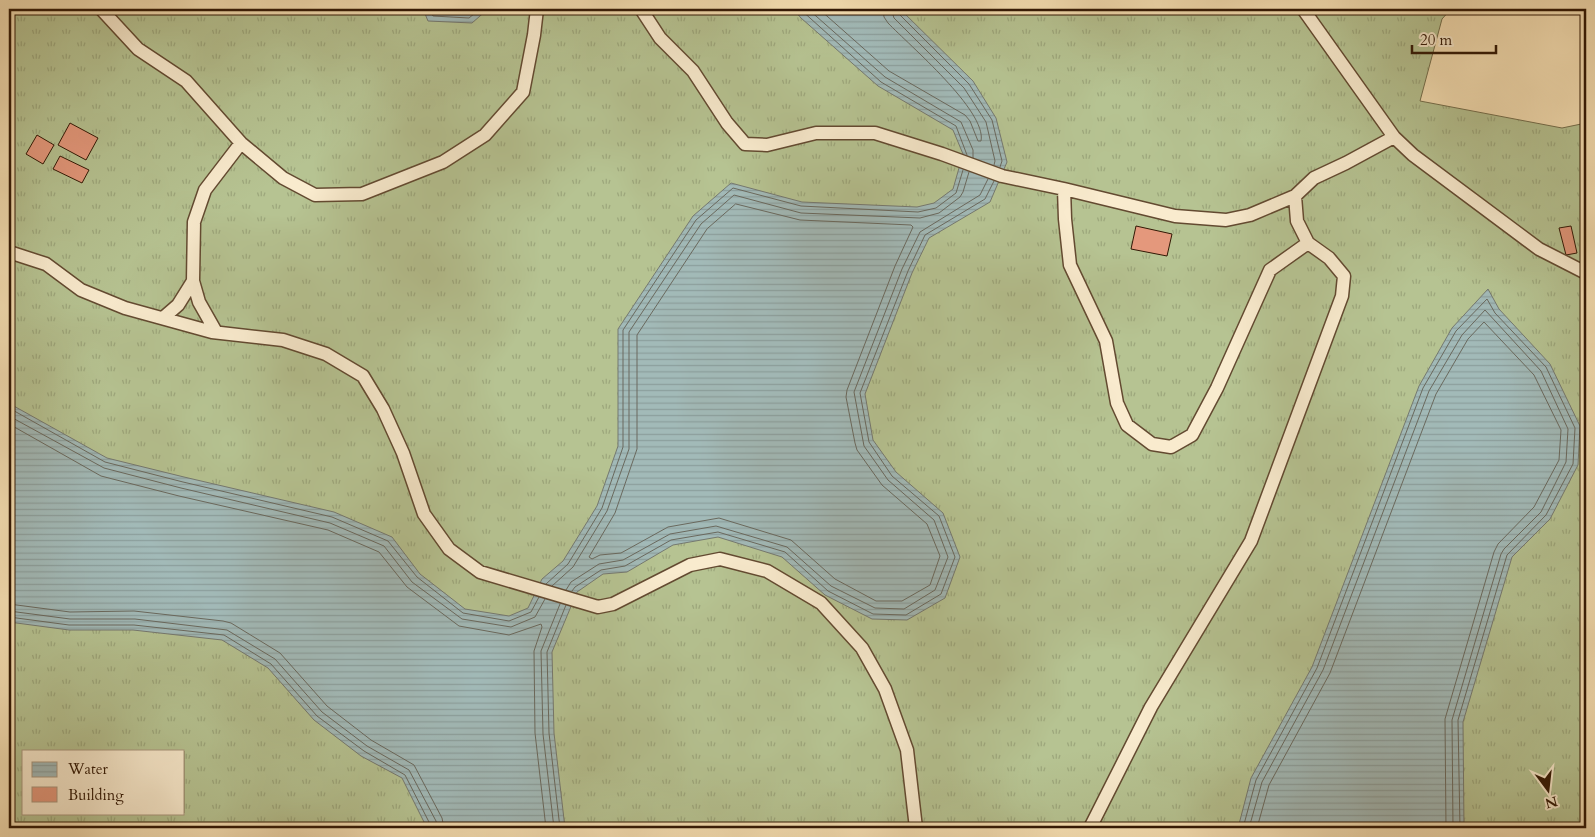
<svg xmlns="http://www.w3.org/2000/svg" width="1595" height="837" viewBox="0 0 1595 837" font-family="Cardo,serif">
  <style>
    .grass { fill: url(#grass-tufts); stroke: #746e4c; fill-rule: evenodd }
    .water { fill: url(#water-rules); stroke: #757970 }
    .lines { fill: none; stroke-linecap: round; stroke-linejoin: round }
    .shore { stroke: #6a695e; stroke-width: 1 }
    .building { fill: #e4987c; stroke: #321805 }
    .lane-casing { stroke: #634a31; stroke-width: 15 }
    .lane { stroke: #f9ebce; stroke-width: 12 }
  </style>
  <defs>
    <pattern id="grass-tufts" width="24" height="20" patternUnits="userSpaceOnUse" patternTransform="scale(1.25)"><rect width="24" height="20" fill="#b6c392"/><path d="M3 7l-1-3M5 7V3M7 7l1-3M15 17l-1-3M17 17v-4M19 17l1-3" fill="none" stroke="#9da77c"/></pattern>
    <pattern id="water-rules" width="6" height="5" patternUnits="userSpaceOnUse" patternTransform="scale(1.25)"><rect width="6" height="5" fill="#a2bab8"/><path d="M0 2.5h6" fill="none" stroke="#8c9f9d"/></pattern>
  </defs>
  <rect width="100%" height="100%" fill="#f6e0b4"/>
  <filter id="stains"><feTurbulence type="fractalNoise" baseFrequency=".004" numOctaves="4"/><feColorMatrix values="0 0 0 0 .2 0 0 0 0 .09 0 0 0 0 .02 0 0 0 .5 -.17"/></filter>
  <radialGradient id="worn" r=".72"><stop offset=".6" stop-color="#630" stop-opacity="0"/><stop offset="1" stop-color="#630" stop-opacity=".3"/></radialGradient>
  <path class="grass" d="M9 9H1451L1442 19 1420 101 1562 128 1586 123V828H9ZM24 751H184V813H24Z"/>
  <path class="water" d="M423 9H488L472 23 428 21Z
    M793 9H900L973 81 996 118 1007 162 990 202 929 238 912 273 865 394 873 440 896 472 943 513 960 557 945 598 907 620 872 619 825 595 782 557 718 537 673 545 627 572 603 574 577 592 552 652 554 733 565 828H427L402 778 361 756 314 720 268 668 222 640 133 630H69L9 622V401L12 405 107 458 184 477 334 512 392 537 420 574 465 609 509 616 528 608 542 579 563 561 597 506 618 446V329L693 216 731 183 802 202 917 207 934 203 953 189 963 154 953 130 878 86 801 18Z
    M1488 289 1499 309 1550 364 1580 426 1578 465 1550 519 1512 557 1463 722 1464 828H1238L1251 778 1312 667 1419 386 1452 328Z"/>
  <g class="lines">
    <path class="shore" d="M429 9 433 16 469 18 480 9
      M800 9 881 82 956 126 967 155
      M808 9 885 77 961 122 973 150V158
      M819 9 889 71 965 115 970 121 978 141H981C987 111 909 45 888 23L884 17 883 9
      M891 9 894 18 964 88 986 122 995 161 994 165
      M897 9 899 14 969 84 992 120 1002 161 1000 167
      M736 204 800 220 911 225 913 227 895 266 847 390 846 397 855 443 857 450 882 485 927 524 940 556 930 585 902 601H876L835 579 791 540 719 518 668 527 621 553 600 555 592 559 589 557 615 513 637 449V335L707 229Z
      M9 408 105 462 183 482 332 517 388 541 417 577 463 613 509 621 531 612 539 597
      M9 416 104 468 181 488 330 523 384 546 412 582 462 619 511 627 535 617 545 599
      M9 424 101 476 179 496 328 530 379 552 407 587 459 626 509 635 541 624 542 627 534 651 535 733 546 828
      M546 584 568 564 602 508 623 447V330L696 220 733 188 801 206 918 212 936 208 956 193 963 170
      M552 586 573 567 607 511 629 449V332L701 224 734 195 801 213 920 218 939 213 960 197 963 192 969 172
      M566 590 571 582 599 564 623 560 670 534 716 526 787 547 831 586 875 608 904 609 935 590 948 557 934 520 888 480 864 446 854 392 902 269 920 232 980 195 988 179
      M572 591 575 587 601 570 625 566 671 540 718 532 785 552 828 591 873 614 906 615 941 594 955 557 939 516 892 476 869 442 860 393 908 271 925 235 985 199 994 181
      M9 604 70 612 134 611 223 621 231 623 280 653 327 706 371 740 414 765 442 818 444 828
      M9 611 70 619H135L227 630 275 659 322 712 367 746 409 770 436 821 437 828
      M9 617 69 625H134L224 635 271 664 317 716 364 751 405 775 430 824 431 828
      M554 828 543 734 541 651 560 604
      M560 828 549 733 547 652 566 605
      M1243 828 1256 780 1317 668 1423 388 1456 331 1487 299 1495 313 1546 367 1575 428 1573 464 1546 515 1507 555 1458 720 1460 828
      M1249 828 1262 782 1323 670 1429 391 1462 335 1485 310 1541 371 1568 429 1566 462 1541 512 1504 549 1501 554 1452 720 1453 828
      M1257 828 1269 785 1330 673 1436 394 1468 339 1484 322 1534 375 1561 430 1559 460 1534 507 1498 544 1494 552 1445 719 1446 828"/>
  </g>
  <path class="building" d="M70 123 98 138 86 160 58 145Z
    M37 135 54 145 43 164 26 154Z
    M60 156 89 170 82 183 53 169Z
    M1136 226 1172 234 1167 256 1131 249Z
    M1571 226 1577 253 1566 255 1559 228Z"/>
  <g class="lines">
    <g class="lane-casing">
      <path id="lane" d="M101 9 138 49 186 81 241 143 283 178 315 195 362 194 443 162 485 135 523 92 534 35 537 9
        M641 9 660 38 693 71 727 123 745 144 767 145 816 133H875L942 154 1002 176 1064 189 1175 216 1226 220 1250 215 1295 196
        M1303 9 1394 137 1413 155 1539 249 1586 273
        M1064 189 1065 219 1070 265 1106 341 1117 403 1127 425 1152 444 1171 447 1192 435 1217 388 1270 270 1308 243
        M9 252 46 264 81 290 125 308 212 332 283 340 326 354 363 376 383 409 403 453 424 514 449 549 480 572 598 607 613 604 690 565 720 559 767 571 821 603 862 648 885 689 907 750 916 828
        M163 318 178 305 193 281
        M216 332 199 302 193 281 194 222 205 190 241 143
        M1090 828 1151 707 1251 541 1342 296 1344 276 1329 258 1308 243 1297 221 1295 196 1314 178 1346 163 1394 137"/>
    </g>
    <use href="#lane" class="lane"/>
  </g>
  <rect width="1595" height="837" fill="none" stroke="#f6e0b4" stroke-width="30"/>
  <rect x="10" y="10" width="1575" height="817" fill="none" stroke="#321805" stroke-width="2.5"/>
  <rect x="15" y="15" width="1565" height="807" fill="none" stroke="#321805"/>
  <rect x="22" y="750" width="162" height="65" fill="#f9ebce" stroke="#a9977e"/>
  <rect x="32" y="762" width="25" height="15" fill="url(#water-rules)" stroke="#a9977e"/>
  <text x="68" y="774" font-size="15" fill="#321805">Water</text>
  <rect x="32" y="787" width="25" height="15" fill="#e4987c" stroke="#a9977e"/>
  <text x="68" y="800" font-size="15" fill="#321805">Building</text>
  <g transform="translate(1548 790) rotate(165)" stroke="#f9ebce" stroke-width="4" paint-order="stroke">
  <path d="M0-4L9 19L0 12L-9 19Z" fill="#321805"/>
  <text y="-8" font-size="14" font-weight="bold" text-anchor="middle" fill="#321805">N</text>
  </g>
  <path d="M1412 45v8h84v-8" fill="none" stroke="#321805" stroke-width="2.5"/>
  <text x="1420" y="45" font-size="15" fill="#321805" stroke="#f9ebce" stroke-width="4" paint-order="stroke">20 m</text>
  <rect width="100%" height="100%" filter="url(#stains)"/>
  <rect width="100%" height="100%" fill="url(#worn)"/>
</svg>
